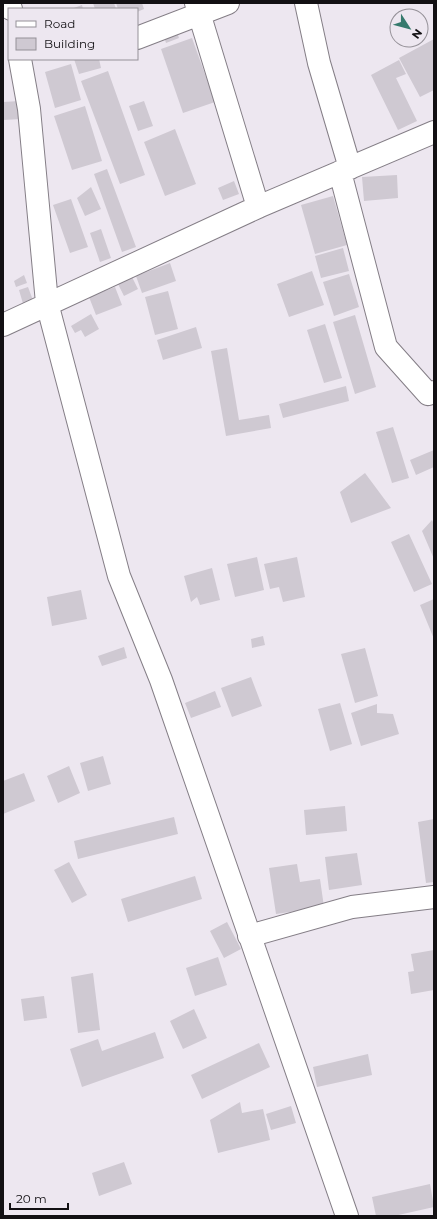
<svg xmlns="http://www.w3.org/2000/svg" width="437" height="1219" viewBox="0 0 437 1219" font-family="Montserrat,sans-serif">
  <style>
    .building { fill: #cfc9d2 }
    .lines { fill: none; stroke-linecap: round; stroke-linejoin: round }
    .minor-casing { stroke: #847e86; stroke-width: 24 }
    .minor { stroke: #fff; stroke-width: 22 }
  </style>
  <rect width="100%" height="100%" fill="#ede7f0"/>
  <path class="building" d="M93 3H114L116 9H95Z
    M116 3H142L144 9 137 12V9H118Z
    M82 5 83 9H71Z
    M175 26 179 38 166 43 162 31Z
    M192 38 215 102 183 113 161 49Z
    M434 39V90L420 97 399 58Z
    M74 59H99L101 68 79 74Z
    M399 60 406 74 396 78 417 121 398 130 371 75Z
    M71 64 81 100 55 108 45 72Z
    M108 71 145 175 120 184 81 81Z
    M20 101 22 119 3 120V102Z
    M144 101 153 126 138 131 129 106Z
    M85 106 102 161 72 170 54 116Z
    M175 129 196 184 165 196 144 142Z
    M107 169 136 247 122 252 94 174Z
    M397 175 398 198 364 201 362 177Z
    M234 181 239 194 223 200 218 188Z
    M91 187 101 209 85 216 77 198Z
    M333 196 347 245 315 254 301 205Z
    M71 199 88 247 70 253 53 205Z
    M101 229 111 258 100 262 90 233Z
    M343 248 349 271 321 278 315 256Z
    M170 263 176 281 142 293 136 276Z
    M312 271 324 305 289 317 277 284Z
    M349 274 359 307 334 316 323 282Z
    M24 275 27 283 16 287 14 281Z
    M132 277 138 289 124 296 118 284Z
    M28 287 34 303 24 307 19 290Z
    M115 287 122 305 96 315 89 297Z
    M168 291 178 329 155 335 145 297Z
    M91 314 99 329 85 337 81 330 75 333 71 326Z
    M355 315 376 387 355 394 333 322Z
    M325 324 342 378 324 383 307 330Z
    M196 327 202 348 163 360 157 340Z
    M227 348 239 420 269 415 271 428 226 436 211 351Z
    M346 386 349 401 283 418 279 404Z
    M393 427 409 478 392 483 376 432Z
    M434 450V467L416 475 410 460Z
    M365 473 391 508 351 523 340 492Z
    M432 520 434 524V559L422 531Z
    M409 534 432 584 414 592 391 542Z
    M257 557 264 590 235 597 227 564Z
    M297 557 305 597 283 602 279 587 270 589 264 564Z
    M212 568 220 600 200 605 197 597 191 602 184 576Z
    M81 590 87 619 52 626 47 597Z
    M434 599V639L420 605Z
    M263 636 265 645 252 648 251 639Z
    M124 647 127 658 102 666 98 656Z
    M365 648 378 696 355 703 341 654Z
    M251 677 262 706 232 717 221 688Z
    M215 691 221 707 191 718 185 703Z
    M340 703 352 744 330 751 318 709Z
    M377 704V713L393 714 399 734 361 746 351 713Z
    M103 756 111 784 88 791 80 763Z
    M69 766 80 793 58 803 47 776Z
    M24 773 35 801 3 814V781Z
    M345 806 347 831 306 835 304 810Z
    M174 817 178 834 78 859 74 841Z
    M434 819V882L426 883 418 822Z
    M357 853 362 885 329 890 325 857Z
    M69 862 87 895 72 903 54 870Z
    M297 864 300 882 320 879 324 907 276 914 269 868Z
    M195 876 202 899 128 922 121 899Z
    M227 922 241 949 224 958 210 931Z
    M434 950V990L411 994 408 972 414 971 411 954Z
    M218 957 227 985 195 996 186 968Z
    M93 973 100 1030 78 1033 71 977Z
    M44 996 47 1018 24 1021 21 999Z
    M194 1009 207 1038 183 1049 170 1021Z
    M155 1032 164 1058 82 1087 70 1049 98 1039 102 1051Z
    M259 1043 270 1067 202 1099 191 1075Z
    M368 1054 372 1075 317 1087 313 1067Z
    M240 1102 242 1113 263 1109 270 1140 218 1153 210 1120Z
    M291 1106 296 1123 271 1130 266 1114Z
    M124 1162 132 1184 99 1196 92 1173Z
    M430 1184 434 1207 394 1216H376L372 1197Z"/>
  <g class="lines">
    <g class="minor-casing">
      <path id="minor" d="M9 3 11 9
        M196 3 258 207
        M306 3 319 63 350 168
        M137 38 228 3
        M20 59 29 109 47 303 119 576 161 680 347 1216
        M340 172 386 347 428 394 434 392
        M3 325 258 207 434 132
        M249 936 352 907 434 897"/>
    </g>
    <use href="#minor" class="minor"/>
  </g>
  <rect width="437" height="1219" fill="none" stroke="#121013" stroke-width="8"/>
  <rect x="8" y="8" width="130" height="52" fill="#ede7f0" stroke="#959198"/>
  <rect x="16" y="21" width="20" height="6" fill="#ffffff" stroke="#959198"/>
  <text x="44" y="28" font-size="12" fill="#121013">Road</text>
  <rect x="16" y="38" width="20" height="12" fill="#cfc9d2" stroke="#959198"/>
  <text x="44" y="48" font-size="12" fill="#121013">Building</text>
  <g transform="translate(409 28) rotate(126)"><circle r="19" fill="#ede7f0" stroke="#959198"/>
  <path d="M0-3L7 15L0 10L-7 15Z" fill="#367a6d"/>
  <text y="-6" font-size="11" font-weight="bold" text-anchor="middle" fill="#121013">N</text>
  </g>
  <path d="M10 1203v6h58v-6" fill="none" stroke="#121013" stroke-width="2"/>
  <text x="16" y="1203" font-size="12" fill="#121013" stroke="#ede7f0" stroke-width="3" paint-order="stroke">20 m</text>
</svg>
